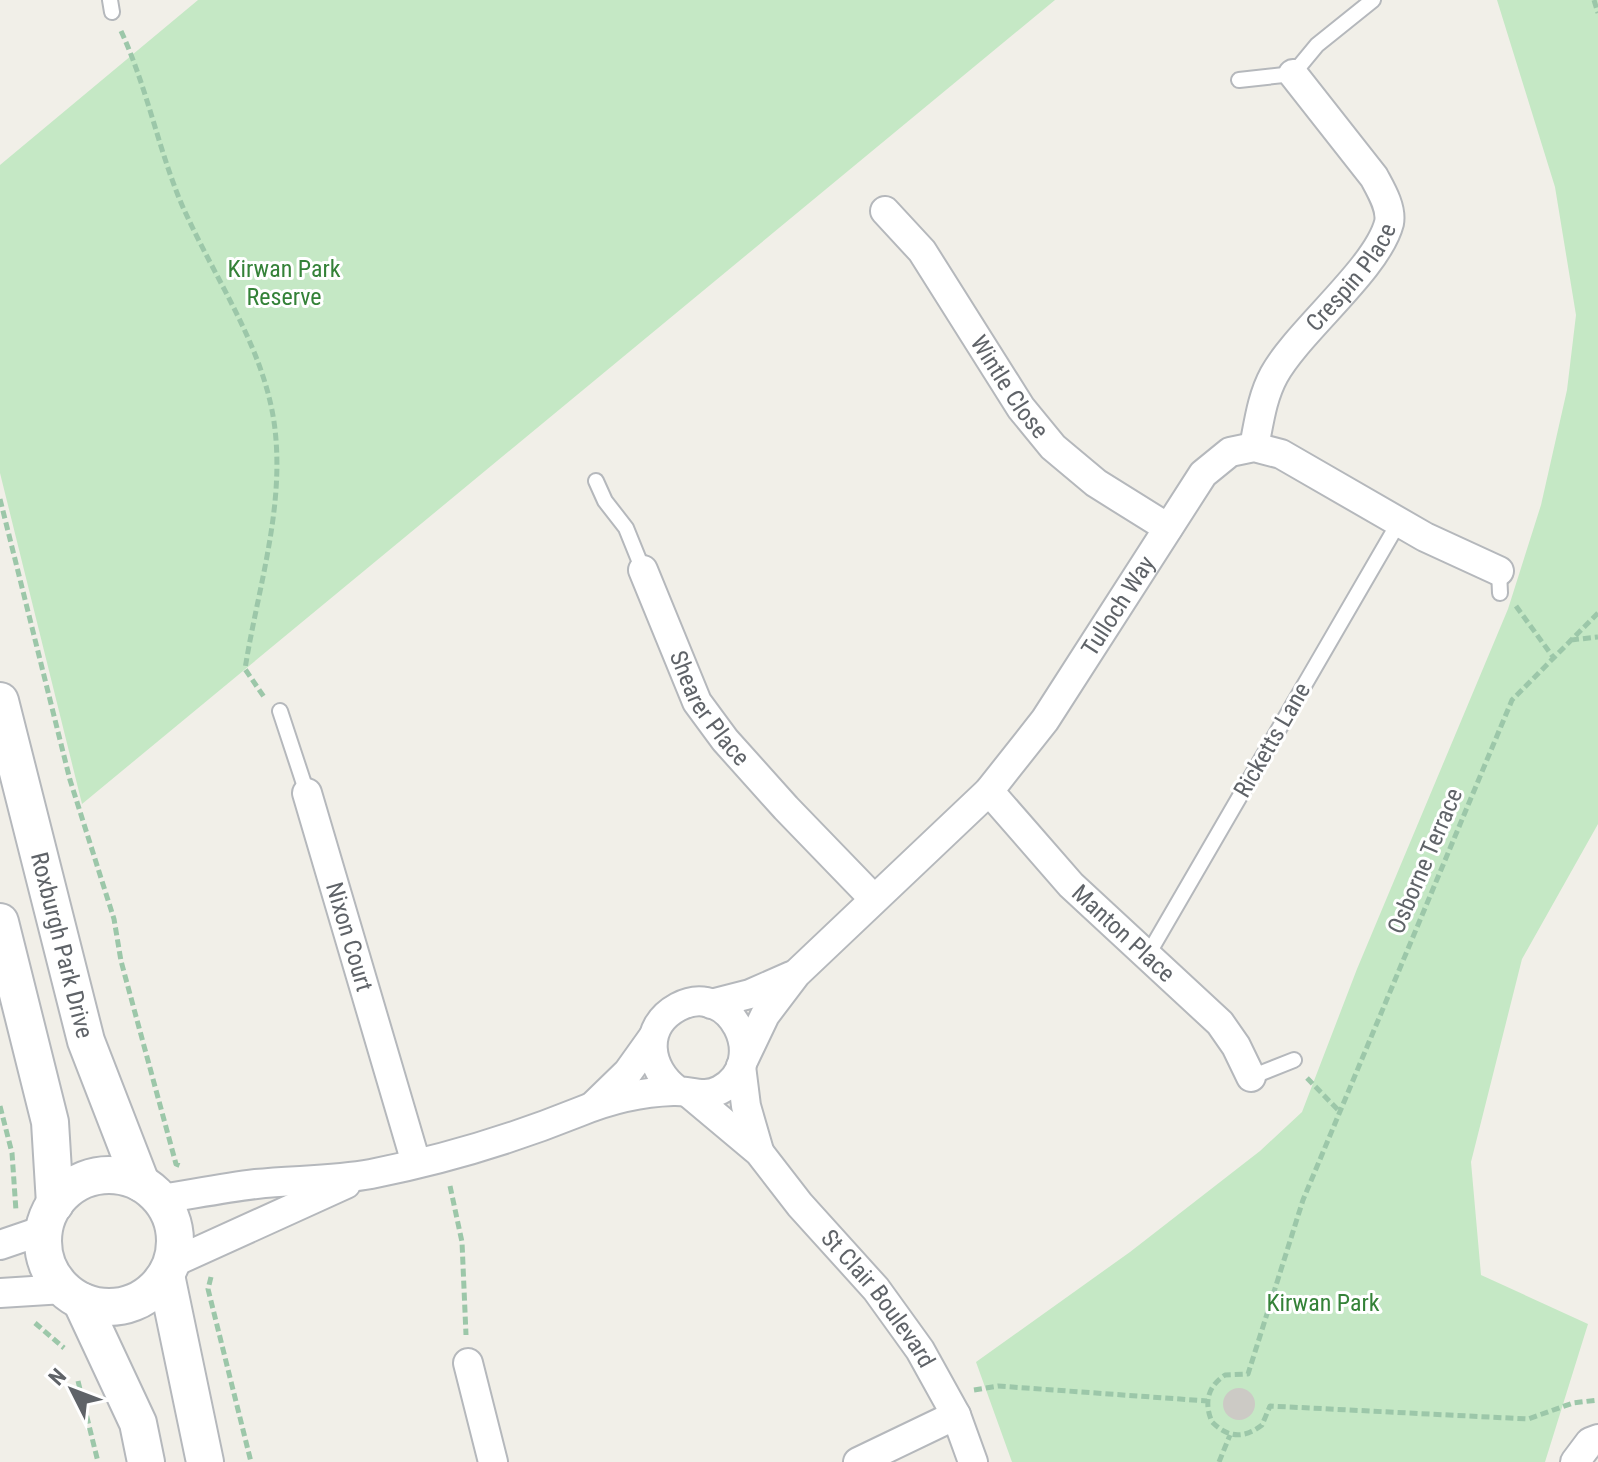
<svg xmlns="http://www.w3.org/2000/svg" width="1598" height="1462" viewBox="0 0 1598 1462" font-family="'Roboto Condensed',sans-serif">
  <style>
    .green { fill: #c5e8c5 }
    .building { fill: #cccac5 }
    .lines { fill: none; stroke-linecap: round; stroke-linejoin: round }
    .service-casing { stroke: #b5b8bc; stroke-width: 18 }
    .minor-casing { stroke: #b5b8bc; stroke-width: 32 }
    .tertiary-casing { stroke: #b5b8bc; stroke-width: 40 }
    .path { stroke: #9cc7a9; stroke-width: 5; stroke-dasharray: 8 4; stroke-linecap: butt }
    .service { stroke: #fff; stroke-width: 14 }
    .minor { stroke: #fff; stroke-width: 28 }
    .tertiary { stroke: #fff; stroke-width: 36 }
    .labels { text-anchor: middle; stroke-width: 6; stroke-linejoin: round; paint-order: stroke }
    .park-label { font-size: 24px; fill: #348238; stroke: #fff }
    .street-label { font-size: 24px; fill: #5f6368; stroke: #fff }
  </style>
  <rect width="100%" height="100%" fill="#f1efe8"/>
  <path class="green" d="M198 0H1055L82 804 0 473V165Z
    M1497 0H1598V824L1522 959 1471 1162 1481 1275 1588 1324 1545 1462H1012L976 1362 1130 1252 1260 1151 1302 1112 1357 969 1508 609 1541 505 1567 390 1576 315 1555 187Z"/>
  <path class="building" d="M1223 1404a16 16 0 1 1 32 0a16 16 0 1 1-32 0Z"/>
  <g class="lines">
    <g class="service-casing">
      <path id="service" d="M110 0 112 12
        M1239 80 1293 74 1317 45 1373 0
        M596 481 605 501 626 528 643 570
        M1499 571 1500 593
        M280 711 307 793
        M1146 958 1399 522
        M1251 1077 1294 1060"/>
    </g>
    <g class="minor-casing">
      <g id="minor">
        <path id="s1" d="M885 211 922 251 1021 408 1053 447 1096 483 1168 528"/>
        <path id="s2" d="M1254 447C1259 422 1262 397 1274 375 1298 331 1377 269 1389 223 1392 208 1381 190 1374 177L1293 74"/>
        <path id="s3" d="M643 570 697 702 725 740 786 808 874 899"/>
        <path id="s4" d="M989 791 1071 885 1220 1023 1236 1046 1251 1077"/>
        <path id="s5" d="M307 793 416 1163"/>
        <path d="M711 1004 750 994 791 976"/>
        <path id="s6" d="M744 1059 765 1015 796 974 989 791 1045 720 1203 474 1230 452 1254 447 1281 454 1425 537 1499 571"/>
        <path d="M741 1066 746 1106 759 1151"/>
        <path id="s7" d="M691 1095 759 1152 800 1205 876 1289 920 1350 956 1415 973 1462"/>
        <path d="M593 1106 628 1072 653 1037"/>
        <path d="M161 1199C193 1194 224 1188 256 1184 294 1180 333 1181 371 1174 442 1160 512 1139 579 1112 608 1100 642 1092 673 1091 690 1090 703 1099 720 1090 772 1062 730 979 678 1007 641 1027 648 1069 677 1090"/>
        <path d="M0 1245 44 1230"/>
        <path d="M172 1263 346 1184"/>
        <path d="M0 1293 64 1289"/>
        <path d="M468 1363 493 1462"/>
        <path d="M858 1462 956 1415"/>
        <path d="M1575 1462 1590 1442 1598 1439"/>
      </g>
    </g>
    <g class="tertiary-casing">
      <g id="tertiary">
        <path id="s8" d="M0 701 86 1041 141 1183"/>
        <path d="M0 922 50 1122 55 1204"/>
        <circle cx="109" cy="1241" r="66"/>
        <path d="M166 1275 205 1462"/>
        <path d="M81 1301 138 1423 146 1462"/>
      </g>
    </g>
    <path class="path" d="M1594 0 1598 13
      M121 31C146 85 157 143 179 198 212 277 270 352 276 440 282 517 257 593 245 669L264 697
      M0 499 70 780 114 919 121 961 176 1164 181 1166
      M1516 606 1553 657
      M1598 613 1512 700 1303 1200 1248 1374 1225 1375C1207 1387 1204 1403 1212 1422 1228 1438 1244 1439 1262 1425L1270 1406 1528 1419 1573 1403 1598 1400
      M1571 640 1598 637
      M1307 1078 1340 1112
      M0 1106 12 1153 16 1211
      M450 1186 462 1242 466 1335
      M211 1277 208 1289 251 1462
      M35 1323 64 1348
      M78 1381 98 1462
      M974 1390 998 1386 1207 1401
      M1219 1462 1230 1435"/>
    <use href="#service" class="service"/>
    <use href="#minor" class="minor"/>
    <use href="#tertiary" class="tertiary"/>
  </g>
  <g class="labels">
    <g class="park-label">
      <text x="284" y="277">Kirwan Park<tspan x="284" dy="28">Reserve</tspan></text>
      <text x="1323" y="1311">Kirwan Park</text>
    </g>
    <g class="street-label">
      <text dy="8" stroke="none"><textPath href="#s2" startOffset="200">Crespin Place</textPath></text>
      <text dy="8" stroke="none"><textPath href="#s1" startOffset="216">Wintle Close</textPath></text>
      <text dy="8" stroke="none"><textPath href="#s6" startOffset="592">Tulloch Way</textPath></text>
      <text dy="8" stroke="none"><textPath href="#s3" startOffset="154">Shearer Place</textPath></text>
      <text transform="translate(1272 740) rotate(-60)" y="8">Ricketts Lane</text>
      <text transform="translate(1425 861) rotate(-67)" y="8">Osborne Terrace</text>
      <text dy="8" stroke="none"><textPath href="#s4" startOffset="196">Manton Place</textPath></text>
      <text dy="8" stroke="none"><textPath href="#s5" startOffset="150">Nixon Court</textPath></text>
      <text dy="8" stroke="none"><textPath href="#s8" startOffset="252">Roxburgh Park Drive</textPath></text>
      <text dy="8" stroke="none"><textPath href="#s7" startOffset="278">St Clair Boulevard</textPath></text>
    </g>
  </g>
  <g transform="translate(72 1390) rotate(312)" stroke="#ffffff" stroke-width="6" paint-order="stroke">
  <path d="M0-6L14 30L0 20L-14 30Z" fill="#5f6368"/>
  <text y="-12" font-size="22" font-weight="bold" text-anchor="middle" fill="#5f6368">N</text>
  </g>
</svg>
